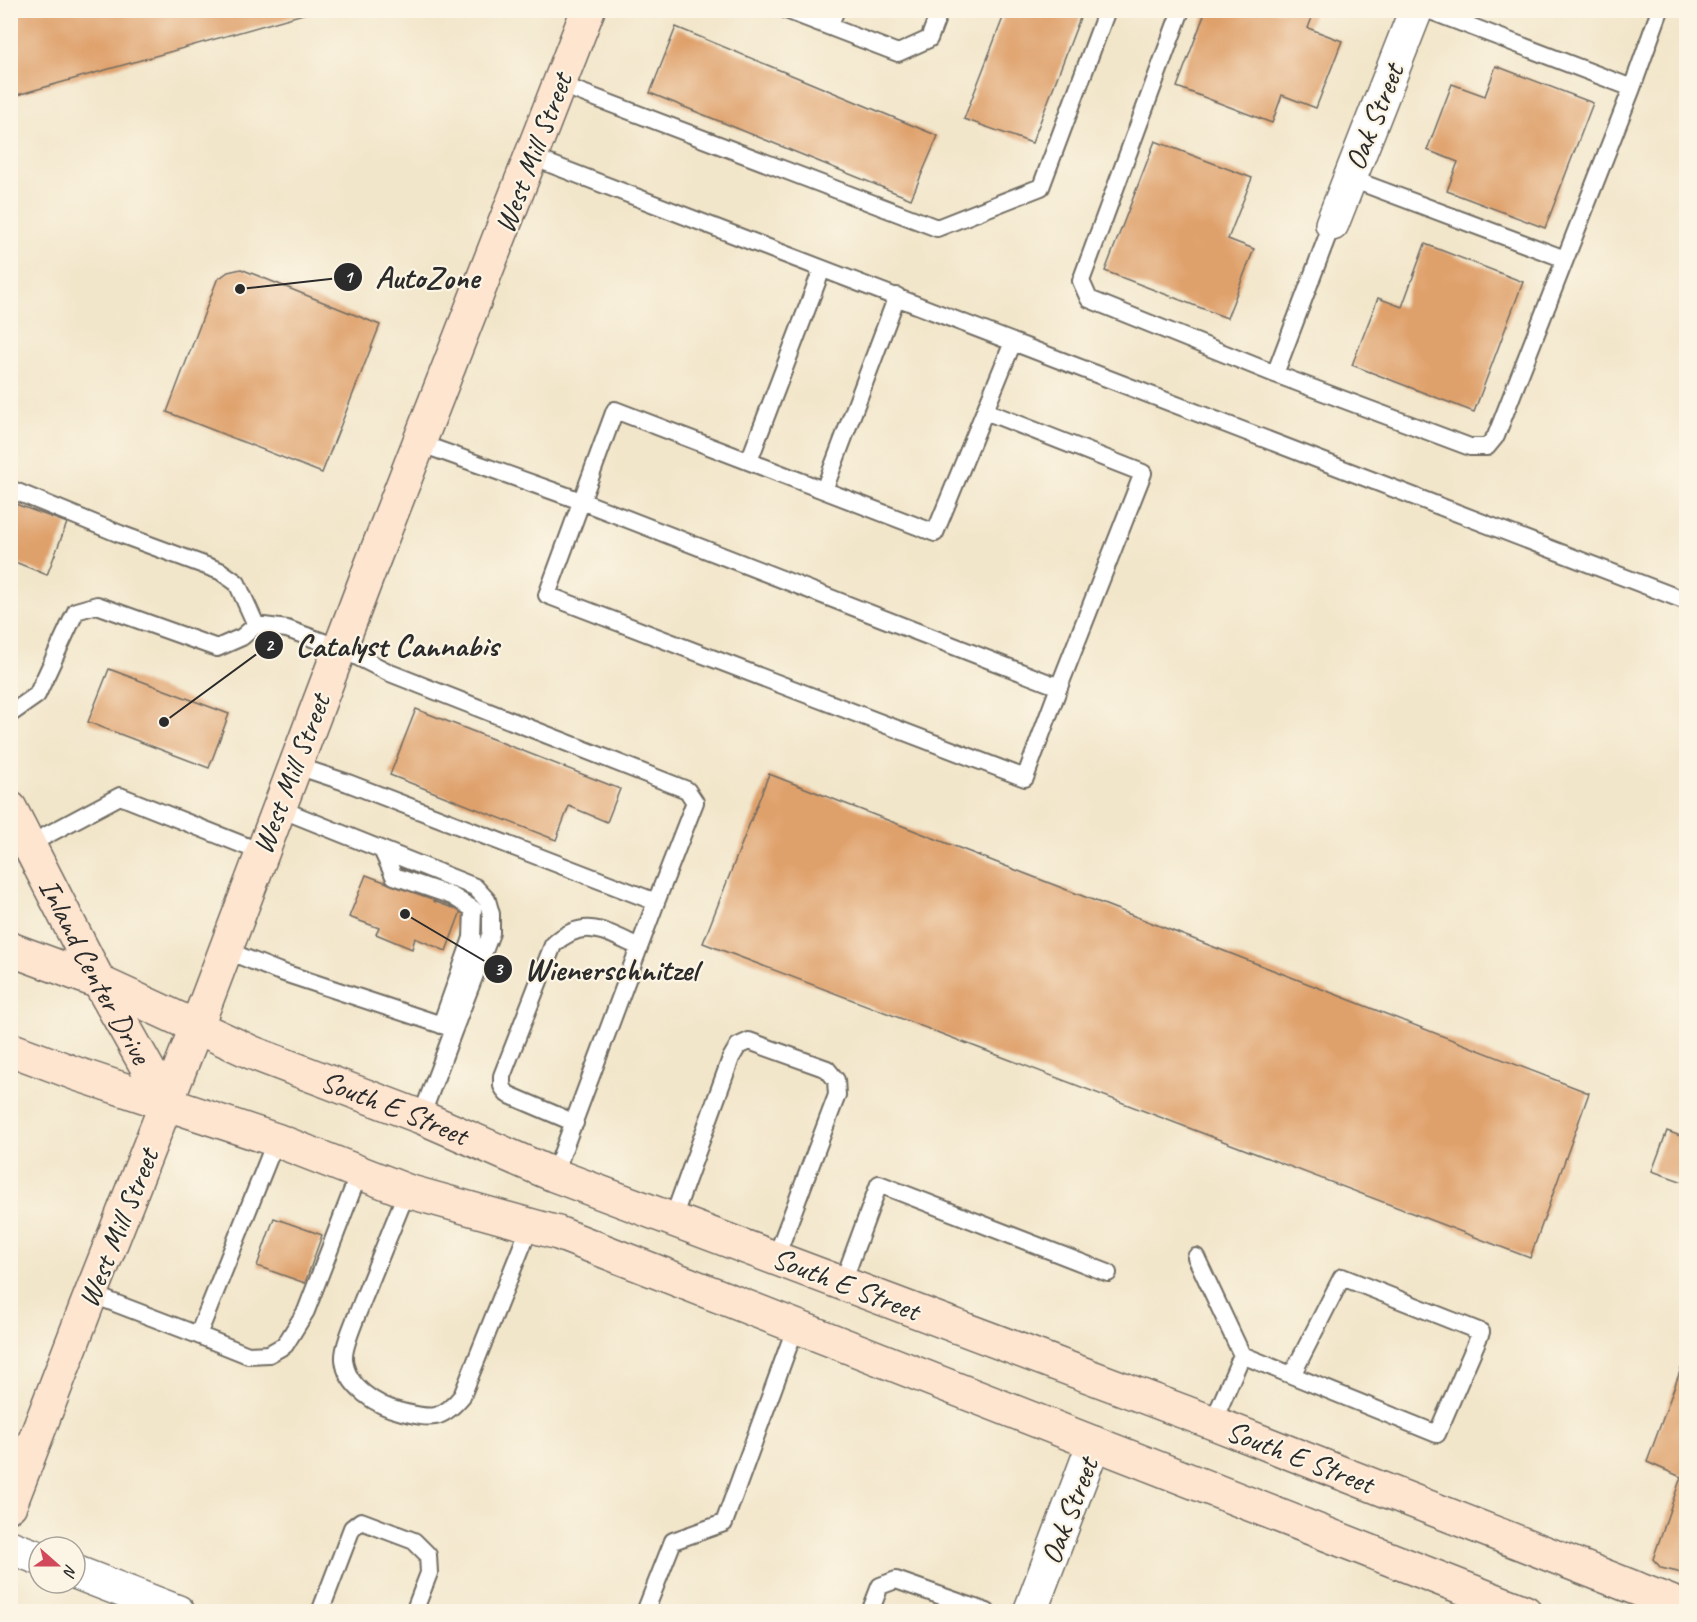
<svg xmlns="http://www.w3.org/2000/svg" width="1697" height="1622" viewBox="0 0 1697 1622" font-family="Caveat,sans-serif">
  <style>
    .building { fill: #dfa16c }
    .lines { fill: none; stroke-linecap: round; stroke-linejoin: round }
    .service-casing { stroke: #716c63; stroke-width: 20 }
    .minor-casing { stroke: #716c63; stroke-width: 36 }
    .secondary-casing { stroke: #716c63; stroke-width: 36 }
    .path { stroke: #716c63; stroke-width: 4; stroke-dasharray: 4.5 4.5; stroke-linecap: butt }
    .service { stroke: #fff; stroke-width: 16 }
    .minor { stroke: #fff; stroke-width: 33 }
    .secondary { stroke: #fde5d0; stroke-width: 33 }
    .labels { text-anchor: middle; stroke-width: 4.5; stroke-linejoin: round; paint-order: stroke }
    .street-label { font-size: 30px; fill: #2b2b2b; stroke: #fcf5e5 }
    .leader { fill: none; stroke: #2b2b2b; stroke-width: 2 }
    .callout-dot { fill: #2b2b2b; stroke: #fcf5e5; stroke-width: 2 }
    .mark-label { font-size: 18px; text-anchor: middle; font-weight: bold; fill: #fff }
    .callout-label { font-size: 32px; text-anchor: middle; font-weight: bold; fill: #2b2b2b; stroke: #fcf5e5; stroke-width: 4.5; stroke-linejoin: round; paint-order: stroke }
  </style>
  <rect width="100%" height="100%" fill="#fcf5e5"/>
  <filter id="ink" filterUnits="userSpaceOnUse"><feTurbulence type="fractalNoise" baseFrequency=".0167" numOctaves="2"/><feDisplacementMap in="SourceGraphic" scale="12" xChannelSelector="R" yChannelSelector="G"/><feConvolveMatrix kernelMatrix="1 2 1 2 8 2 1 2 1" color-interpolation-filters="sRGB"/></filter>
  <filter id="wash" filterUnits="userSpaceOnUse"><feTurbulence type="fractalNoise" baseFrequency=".008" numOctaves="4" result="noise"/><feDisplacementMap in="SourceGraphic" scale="24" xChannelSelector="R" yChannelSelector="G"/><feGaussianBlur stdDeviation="1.35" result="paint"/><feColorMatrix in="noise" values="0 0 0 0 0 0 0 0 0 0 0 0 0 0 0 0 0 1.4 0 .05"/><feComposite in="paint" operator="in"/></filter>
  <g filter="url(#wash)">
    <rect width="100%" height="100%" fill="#f2e6ca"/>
    <g id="blocks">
      <path class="building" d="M10 10H314V11L10 97Z
        M1006 10H1083L1032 143 964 119Z
        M1206 10H1315L1308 28 1342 41 1316 108 1282 95 1272 123 1177 87Z
        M676 27 938 136 911 199 650 93Z
        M1496 66 1593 103 1545 228 1447 191 1458 162 1427 150 1452 84 1485 96Z
        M1155 141 1252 178 1228 239 1254 249 1227 318 1105 271Z
        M1425 244 1523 282 1474 412 1352 365 1378 298 1402 307Z
        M241 269 380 325 322 473 167 412 217 280 228 272Z
        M10 502 67 523 47 575 10 560Z
        M109 669 229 714 209 768 88 722Z
        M416 709 620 789 607 822 569 806 556 840 390 775Z
        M769 774 1589 1093 1530 1258 703 943Z
        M414 873 440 883 433 901 461 911 446 951 415 938 412 949 376 934 379 928 349 917 366 875 406 890Z
        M1667 1131 1686 1138V1183L1652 1171Z
        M274 1218 322 1235 305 1283 257 1266Z
        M1686 1355V1574L1661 1568 1653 1559 1681 1477 1647 1462Z"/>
    </g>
  </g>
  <g filter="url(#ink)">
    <use href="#blocks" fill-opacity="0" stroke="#716c63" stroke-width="1.5"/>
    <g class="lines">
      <g class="service-casing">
        <path id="service" d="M786 10 898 53 929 39 940 10
          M1181 10 1081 281 1089 299 1275 374
          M1428 10 1632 88 1660 10
          M829 26 836 10
          M559 84 937 228 1041 187 1107 10
          M532 157 1686 601
          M1349 178 1565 259
          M1332 224 1275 374 1470 447H1487L1496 436 1632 88
          M985 411 1143 473 1059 687
          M419 443 581 501 1059 687 1025 778 547 595 615 410 935 533 1013 342
          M749 461 822 269
          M10 489 120 534 220 571 237 583 256 625
          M824 490 897 296
          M10 714 37 695 76 611 97 605 217 648 242 637 256 625 287 629 340 648 390 673 687 790 695 802 656 902 554 1175
          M294 765 348 783 656 902
          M30 844 120 796 261 852
          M382 850 394 876 452 896 473 909 472 938 441 1025
          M225 950 278 971 454 1029 491 933V914L487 900 475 887 278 808
          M421 1117 454 1029
          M575 1123 507 1094 502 1086V1076L553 945C584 916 606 932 639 947
          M407 1191C392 1228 377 1265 362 1302 357 1316 343 1345 344 1359 346 1387 377 1406 402 1412 432 1419 441 1421 462 1396L530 1226
          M673 1218 731 1058 738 1046 749 1041 827 1069 836 1080 837 1095 776 1257
          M1196 1257 1242 1355 1437 1434 1481 1332 1342 1277 1292 1375
          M843 1282 879 1184 1108 1273
          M91 1294 198 1335 276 1140
          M198 1335 248 1355 269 1354 285 1345 306 1311 359 1173
          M1211 1422 1220 1406 1242 1355
          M320 1612 352 1528 361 1521 414 1541 428 1555 429 1573 414 1612
          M645 1612 673 1541 724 1523 796 1326
          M870 1612 880 1586 896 1580 987 1612"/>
      </g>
      <g class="minor-casing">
        <path id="minor" d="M1332 224 1416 10
          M10 1547 39 1558
          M75 1572 178 1612
          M1030 1612 1094 1443"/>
      </g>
      <g class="secondary-casing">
        <g id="secondary">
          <path id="s1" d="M10 808 99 982 167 1103"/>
          <path id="s2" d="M10 949 99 982 253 1053 421 1117 554 1175 1211 1422 1686 1608"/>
          <path d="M10 1049 77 1074 276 1140 407 1191 558 1233 1525 1612"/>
          <path d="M10 1505 86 1307 196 1028 371 566 588 10"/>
        </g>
      </g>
      <path class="path" d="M510 10 523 16"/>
      <use href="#service" class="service"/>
      <use href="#minor" class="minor"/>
      <use href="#secondary" class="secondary"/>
    </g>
  </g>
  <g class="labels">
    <g class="street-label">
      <text transform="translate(1374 117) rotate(-68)" y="10">Oak Street</text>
      <text transform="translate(533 153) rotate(-69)" y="10">West Mill Street</text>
      <text transform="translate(291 774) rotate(-69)" y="10">West Mill Street</text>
      <text dy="10" stroke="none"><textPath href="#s1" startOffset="184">Inland Center Drive</textPath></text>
      <text dy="10" stroke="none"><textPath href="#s2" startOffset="416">South E Street</textPath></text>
      <text transform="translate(118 1228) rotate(-68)" y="10">West Mill Street</text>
      <text transform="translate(846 1284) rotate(21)" y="10">South E Street</text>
      <text transform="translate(1300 1457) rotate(21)" y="10">South E Street</text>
      <text transform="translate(1069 1511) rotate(-69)" y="10">Oak Street</text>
    </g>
  </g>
  <path class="leader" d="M240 289L348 277M164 722L269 645M405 914L498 969"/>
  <g class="callout-dot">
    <circle cx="240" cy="289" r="6"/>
    <circle cx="164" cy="722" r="6"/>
    <circle cx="405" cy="914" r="6"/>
    <circle cx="348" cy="277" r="15"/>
    <circle cx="269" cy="645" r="15"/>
    <circle cx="498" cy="969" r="15"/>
  </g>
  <g class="mark-label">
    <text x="348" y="283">1</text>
    <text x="269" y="651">2</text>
    <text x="498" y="975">3</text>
  </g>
  <g class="callout-label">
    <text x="427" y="288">AutoZone</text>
    <text x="397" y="656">Catalyst Cannabis</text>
    <text x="611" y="980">Wienerschnitzel</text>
  </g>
  <rect width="1697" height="1622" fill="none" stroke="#fcf5e5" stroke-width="36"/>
  <g transform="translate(57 1565) rotate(111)"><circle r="28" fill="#fcf5e5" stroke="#a8a49b" stroke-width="1.5"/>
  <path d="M0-4.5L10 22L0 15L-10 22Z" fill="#d1495b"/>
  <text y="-9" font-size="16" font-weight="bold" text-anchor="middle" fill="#2b2b2b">N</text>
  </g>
</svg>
